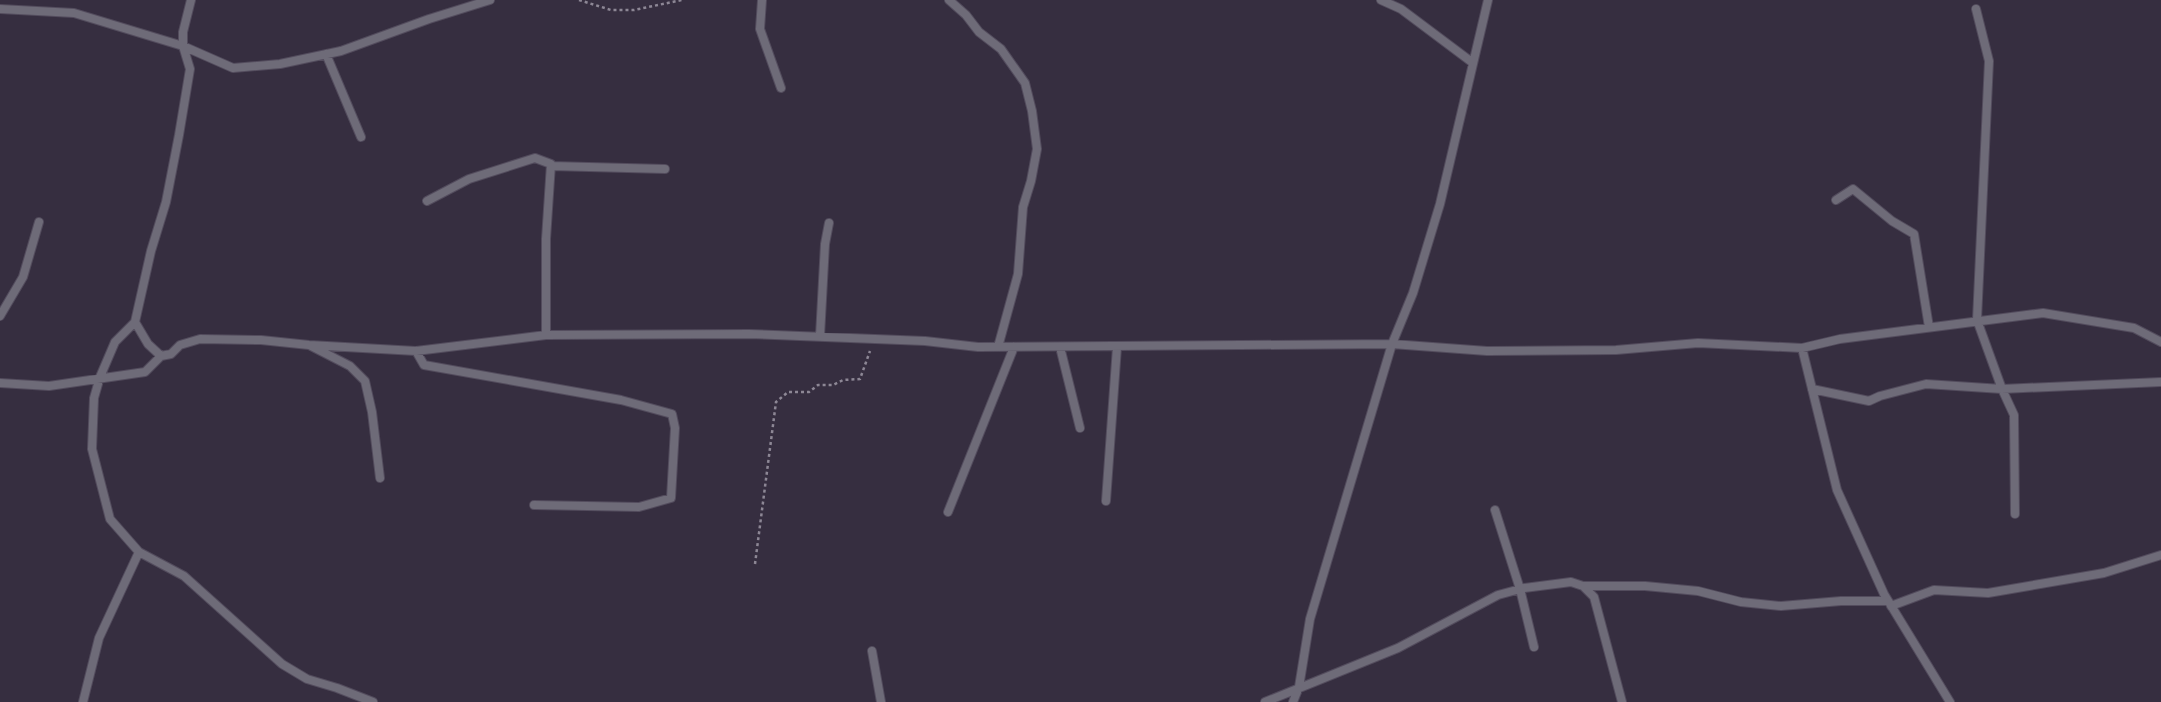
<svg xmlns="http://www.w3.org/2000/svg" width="2161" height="702" viewBox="0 0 2161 702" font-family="'Noto Serif',serif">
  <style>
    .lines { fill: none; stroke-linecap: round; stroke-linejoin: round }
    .lane-casing { stroke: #534c5d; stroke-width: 10 }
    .street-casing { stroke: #534c5d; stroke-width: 10 }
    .path { stroke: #8d8795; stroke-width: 2.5; stroke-dasharray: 3 3; stroke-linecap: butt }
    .lane { stroke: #6e6b78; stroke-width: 8 }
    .street { stroke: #6e6b78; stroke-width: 8 }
  </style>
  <rect width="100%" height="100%" fill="#362e40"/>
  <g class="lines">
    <g class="lane-casing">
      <path id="lane" d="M0 316 23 277 39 222"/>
    </g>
    <g class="street-casing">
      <path id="street" d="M762 0 760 29 781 88
        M949 0 966 15 979 32 1001 49 1025 83 1032 111 1037 149 1031 181 1023 207 1018 274 998 347
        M1381 0 1401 9 1473 63
        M0 9 74 13 183 46 233 68 280 64 341 51 429 19 490 0
        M1976 9 1989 61 1977 320 2002 389 2014 415 2015 514
        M326 54 361 137
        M551 166 665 169
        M1836 200 1853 189 1892 221 1914 234 1929 327
        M427 201 469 179 535 158 551 164 546 239V335
        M135 322 115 342 100 377 94 398 92 449 110 519 139 552 184 576 282 664 307 679 337 688 373 702
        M820 336 825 244 829 223
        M311 346 350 366 365 381 372 412 380 478
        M1060 347 1080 428
        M1802 348 1837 490 1884 594 1950 702
        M416 351 424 365 621 400 672 414 675 428 671 498 639 507 534 505
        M161 356 148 344 135 322 151 251 166 202 179 135 190 69 183 46V32L191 0
        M0 383 49 386 145 372 161 356 171 354 180 345 200 339 261 340 309 345 416 351 546 335 749 334 925 341 978 347 1392 344 1487 351 1616 350 1698 343 1802 348 1840 339 2043 313 2134 328 2161 342
        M1812 389 1869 401 1880 396 1926 384 2002 389 2161 382
        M1106 501 1117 347
        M1495 510 1520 589 1534 647
        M948 512 1014 347
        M1583 586H1645L1698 591 1741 602 1781 606 1841 601H1888
        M1891 606 1934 590 1988 593 2104 573 2161 555
        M872 651 881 702
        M83 702 99 638 139 552
        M1265 702 1398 648 1498 595 1524 588 1571 582 1583 586 1594 597 1622 702
        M1293 702 1299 687 1310 619 1392 344 1413 293 1440 204 1488 0"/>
    </g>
    <path class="path" d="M579 0 611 10H634L682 0
      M755 564 776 402 788 392H809L818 385H833L843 380 860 379 870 351"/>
    <use href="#lane" class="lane"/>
    <use href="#street" class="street"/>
  </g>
</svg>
